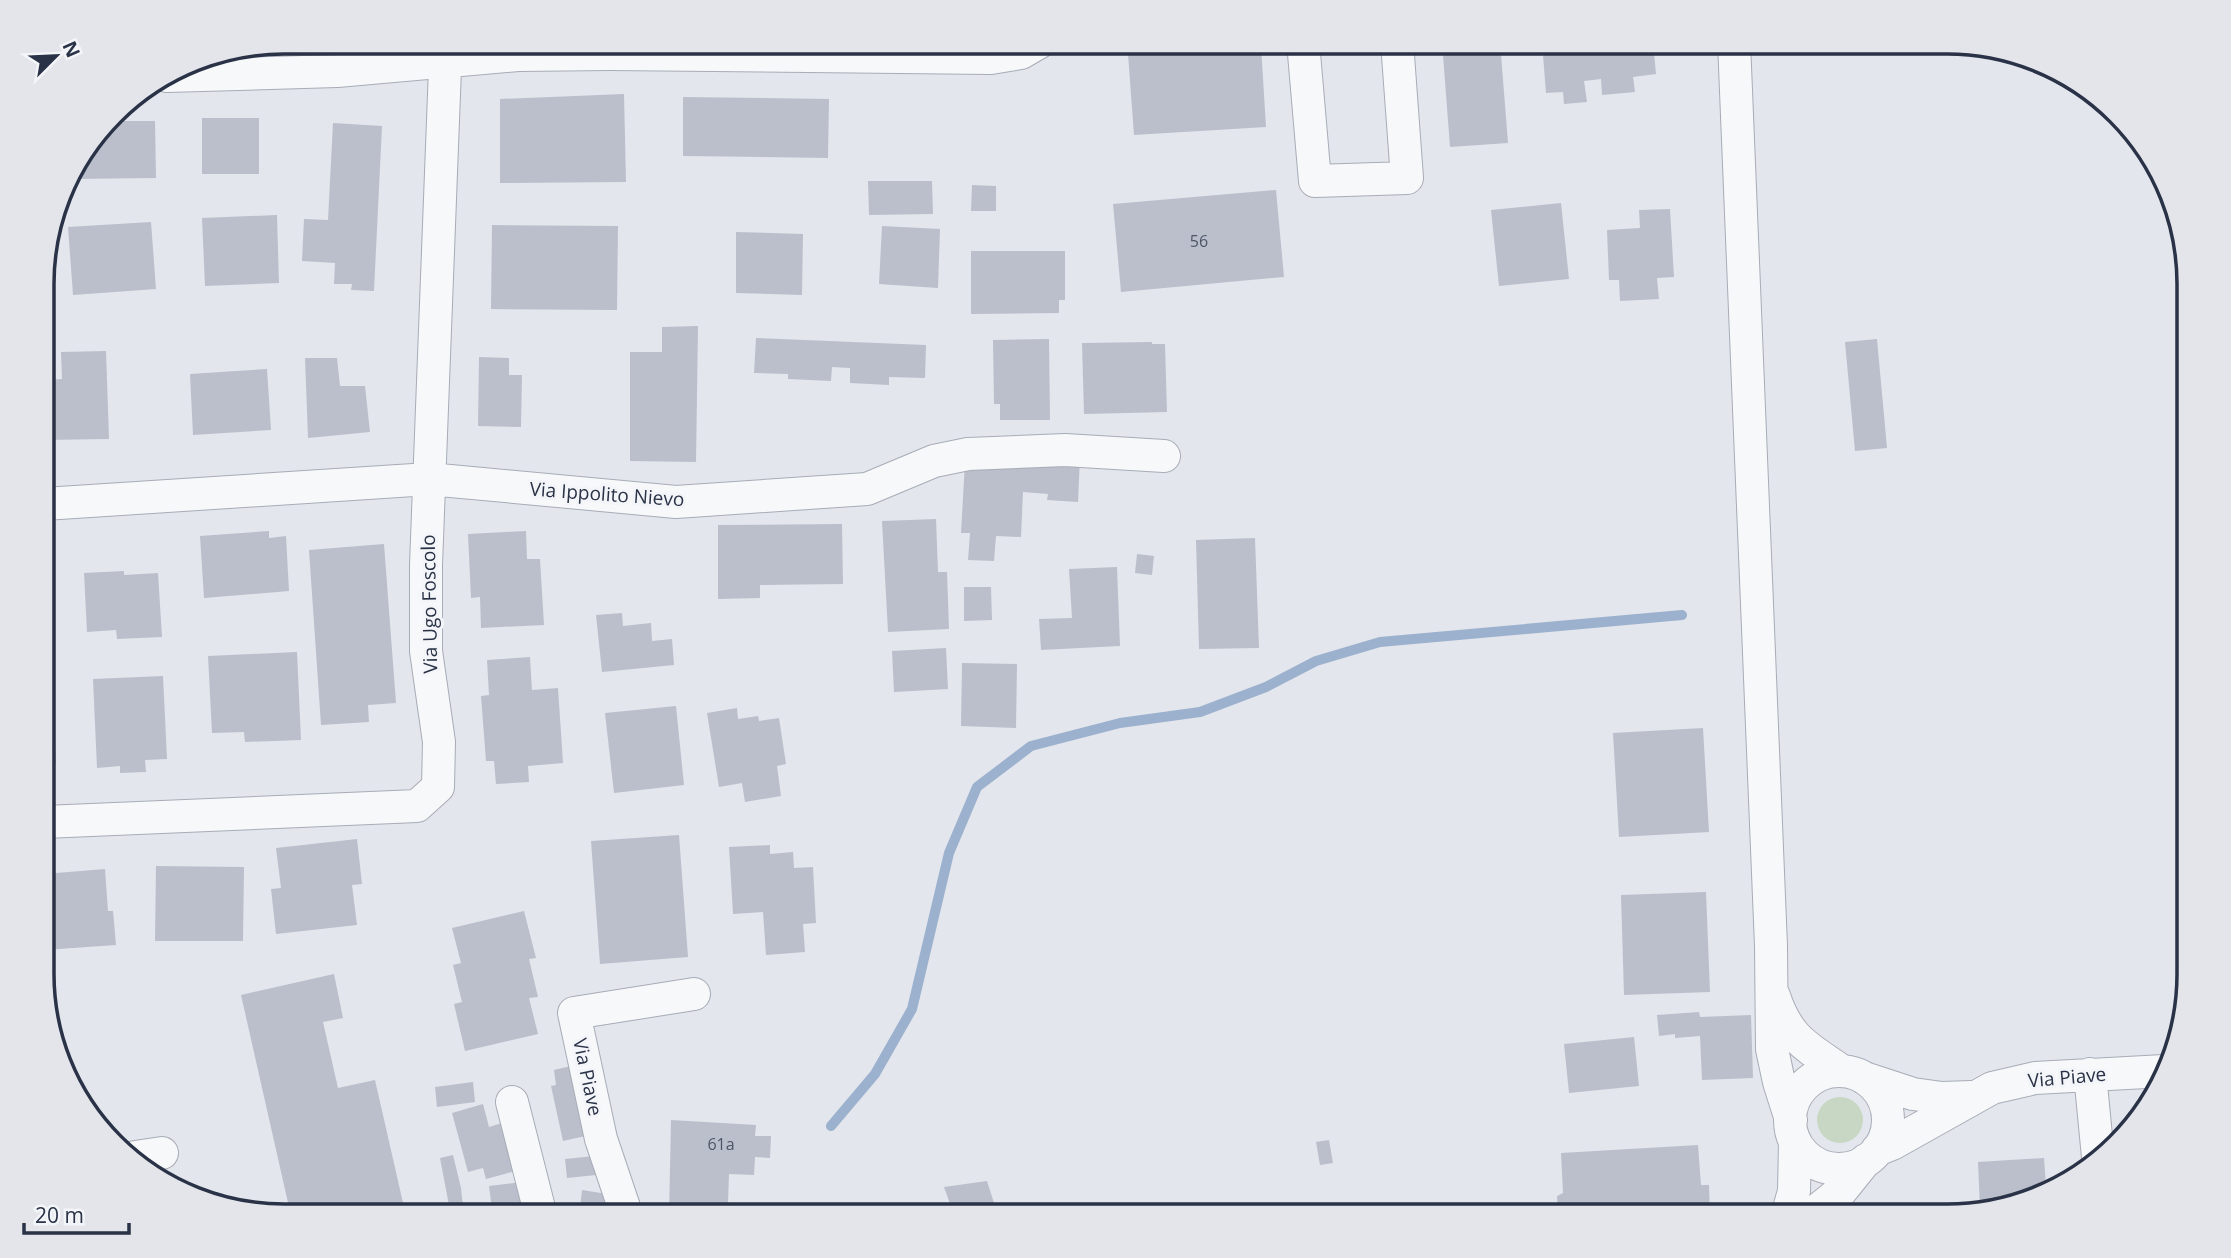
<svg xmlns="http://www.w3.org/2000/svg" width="2231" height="1258" viewBox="0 0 2231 1258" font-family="'Open Sans',sans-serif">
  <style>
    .green { fill: #c7d7c4 }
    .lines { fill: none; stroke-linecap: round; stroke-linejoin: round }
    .stream { stroke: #9cb1ce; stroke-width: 10 }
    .building { fill: #babfcb }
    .street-casing { stroke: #a7acb7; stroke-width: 34 }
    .street { stroke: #f7f8fa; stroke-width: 32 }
    .labels { text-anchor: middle; stroke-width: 6; stroke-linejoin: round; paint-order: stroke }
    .number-label { font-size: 16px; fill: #4d5567 }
    .street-label { font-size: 19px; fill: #293246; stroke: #f3f5f9 }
    .rim { fill: none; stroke: #293246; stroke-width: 3.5 }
  </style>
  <rect width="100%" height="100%" fill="#e3e6ec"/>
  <path class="green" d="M1817 1120a23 23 0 1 1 46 0a23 23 0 1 1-46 0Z"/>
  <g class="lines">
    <path class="stream" d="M831 1126 875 1074 912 1009 949 853 977 787 1031 746 1120 723 1200 712 1266 687 1316 661 1380 642 1682 615"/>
  </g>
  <path class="building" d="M1442 42H1500L1508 143 1450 147Z
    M1542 42H1653L1656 74 1633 77 1635 92 1602 95 1601 79 1584 81 1587 102 1564 104 1563 92 1546 93Z
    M1793 42H1871V44L1793 48Z
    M1261 46 1266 127 1134 135 1128 54Z
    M624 94 626 182 500 183V99Z
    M683 97 829 99 828 158 683 156Z
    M202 118H259V174H202Z
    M110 121H155L156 178 72 179V170Z
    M333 123 382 126 374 291 351 290 352 284H334L335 263 302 261 304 219 328 220Z
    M868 181H932L933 214 869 215Z
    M972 185 996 186V211H971Z
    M1276 190 1284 277 1121 292 1113 204Z
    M1561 203 1569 279 1499 286 1491 210Z
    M1670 209 1674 277 1657 278 1659 299 1620 301 1619 280H1609L1607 230 1640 228 1639 210Z
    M277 215 279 283 205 286 202 218Z
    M151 222 156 289 73 295 68 227Z
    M492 225 618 226 617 310 491 309Z
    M882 226 940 229 938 288 879 284Z
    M736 232 803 234 802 295 736 293Z
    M971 251H1065V300H1059V313L971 314Z
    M698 326 696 462 630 461V352H662V327Z
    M756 338 926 345 925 378 889 377V385L850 383V368L832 367 831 381 788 379V374L754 373Z
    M1049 339 1050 420H1000V404H994L993 340Z
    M1877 339 1887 448 1855 451 1845 342Z
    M1152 342V344H1165L1167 412 1084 414 1082 343Z
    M106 351 109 439 44 440V380L62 379 61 352Z
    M479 357 509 358V375H522L521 427 478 426Z
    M305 358H337L340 386H365L370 432 308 438Z
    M267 369 271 430 193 435 190 374Z
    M1059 456 1080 457 1078 502 1047 500 1048 494 1023 492 1021 537 996 536 994 561 968 560 970 533H961L965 462 1058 467Z
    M936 519 938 572H947L949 629 888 632 882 521Z
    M842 524 843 584 760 585V598L718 599V525Z
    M269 531V538L286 536 289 591 204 598 200 536Z
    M526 531 527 559H540L544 625 481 628 480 597 471 598 468 534Z
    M1255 538 1259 648 1199 649 1196 540Z
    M384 544 396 703 368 705 369 722 321 725 309 550Z
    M1137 554 1154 556 1152 575 1135 573Z
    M1117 567 1120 646 1041 650 1039 619 1072 618 1069 569Z
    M44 568H46L49 646H44Z
    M124 571V575L158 573 162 637 117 639 116 630 87 632 84 573Z
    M964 587H991L992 620 964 621Z
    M622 613 623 626 651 623 652 641 672 639 674 665 602 672 596 615Z
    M946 648 948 689 894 692 892 651Z
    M297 652 301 740 245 742 244 732 212 733 208 656Z
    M530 657 532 690 558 688 563 763 528 766 529 782 496 784 494 761H486L481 696 489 695 487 660Z
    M962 663 1017 664 1016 728 961 726Z
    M163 676 167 759 145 760 146 772 120 773V766L97 768 93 679Z
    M52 688 56 763H44V689Z
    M676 706 684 785 614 793 605 713Z
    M737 708 738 719 758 716 759 721 779 718 786 764 777 766 781 796 745 802 742 783 719 787 707 713Z
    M1703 728 1709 832 1619 837 1613 733Z
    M679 835 688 957 600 964 591 841Z
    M357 839 362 884 352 885 357 925 276 934 271 889 281 888 276 848Z
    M770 845V854L793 852 794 868 813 867 816 923 803 924 805 952 766 955 763 912 733 914 729 847Z
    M156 866 244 867 243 941H155Z
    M105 869 108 911H113L116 945 44 950V874Z
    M1706 892 1710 992 1624 995 1621 895Z
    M524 911 536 958 529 959 538 997 529 998 538 1034 465 1051 454 1004 462 1002 453 965 461 963 452 928Z
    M334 974 343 1018 323 1022 338 1088 375 1080 406 1216H291L241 995Z
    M1699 1012 1700 1017 1751 1015 1753 1078 1702 1080 1700 1036 1675 1038V1034L1659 1036 1657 1015Z
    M1634 1037 1639 1086 1569 1093 1564 1044Z
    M575 1065 590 1135 563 1141 551 1086 556 1085 554 1070Z
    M473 1082 475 1102 437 1107 435 1087Z
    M483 1104 489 1127 505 1122 519 1170 486 1179 483 1168 468 1172 452 1113Z
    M671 1120 756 1125 755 1136H771L770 1158 755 1157 754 1175 729 1174 728 1203H716V1216H669Z
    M1329 1140 1333 1163 1320 1165 1316 1142Z
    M1698 1145 1701 1185H1709L1710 1216H1558L1557 1196 1563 1193 1561 1153Z
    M453 1155 461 1188 464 1216H451L440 1158Z
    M594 1156 596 1175 567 1178 565 1159Z
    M2044 1158 2046 1187 1980 1209 1978 1162Z
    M987 1181 994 1203 954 1215 944 1187Z
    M523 1182 534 1216H490V1210H492L489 1186Z
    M582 1190 607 1194 605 1216H579Z
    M1255 1203 1256 1216H1192L1191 1208Z
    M1122 1207 1123 1216H1066L1065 1214Z"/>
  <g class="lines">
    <g class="street-casing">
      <path id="street" d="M1303 42 1315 181 1407 178 1397 42
        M1734 42 1771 946 1772 1049 1779 1082 1791 1120
        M167 76 337 71 518 55 610 54 991 58 1021 53 1040 42
        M44 504 429 479 676 502 867 489 934 461 968 454 1065 450 1164 456
        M44 822 417 806 438 787 439 742 426 651V565L446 42
        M1774 996C1788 1039 1807 1047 1842 1071
        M1790 1120a49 49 0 1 1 98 0a49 49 0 1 1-98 0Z
        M2090 1074 2098 1157
        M1864 1078 1913 1094 1942 1098 1972 1097
        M512 1102 541 1216
        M1877 1150 1892 1144 1992 1088 2035 1078 2164 1071
        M135 1157 162 1153
        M627 1216 601 1139 574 1013 694 994
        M1787 1216 1794 1191 1795 1141
        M1810 1216 1841 1191 1866 1160"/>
    </g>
    <use href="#street" class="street"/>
  </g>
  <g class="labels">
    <g class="number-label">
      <text x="1199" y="247">56</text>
      <text x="721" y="1150">61a</text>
    </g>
    <g class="street-label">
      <text transform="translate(607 494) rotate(4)" y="7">Via Ippolito Nievo</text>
      <text transform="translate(429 604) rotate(-91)" y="7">Via Ugo Foscolo</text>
      <text transform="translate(588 1077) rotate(78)" y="7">Via Piave</text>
      <text transform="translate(2067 1077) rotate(-5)" y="7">Via Piave</text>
    </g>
  </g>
  <path d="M0 0H2231V1258H0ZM284 54H1947A230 230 0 0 1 2177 284V974A230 230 0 0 1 1947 1204H284A230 230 0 0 1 54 974V284A230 230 0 0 1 284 54Z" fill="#e3e5eb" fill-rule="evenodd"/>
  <path class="rim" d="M284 54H1947A230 230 0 0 1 2177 284V974A230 230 0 0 1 1947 1204H284A230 230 0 0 1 54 974V284A230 230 0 0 1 284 54Z"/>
  <g transform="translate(56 56) rotate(66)" stroke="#f3f5f9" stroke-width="5" paint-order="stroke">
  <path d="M0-5L12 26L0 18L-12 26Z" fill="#293246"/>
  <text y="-10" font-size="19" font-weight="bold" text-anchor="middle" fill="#293246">N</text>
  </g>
  <path d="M24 1223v10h105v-10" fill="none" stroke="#293246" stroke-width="3.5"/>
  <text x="35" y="1223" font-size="21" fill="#293246" stroke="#f3f5f9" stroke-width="5" paint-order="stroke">20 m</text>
</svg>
